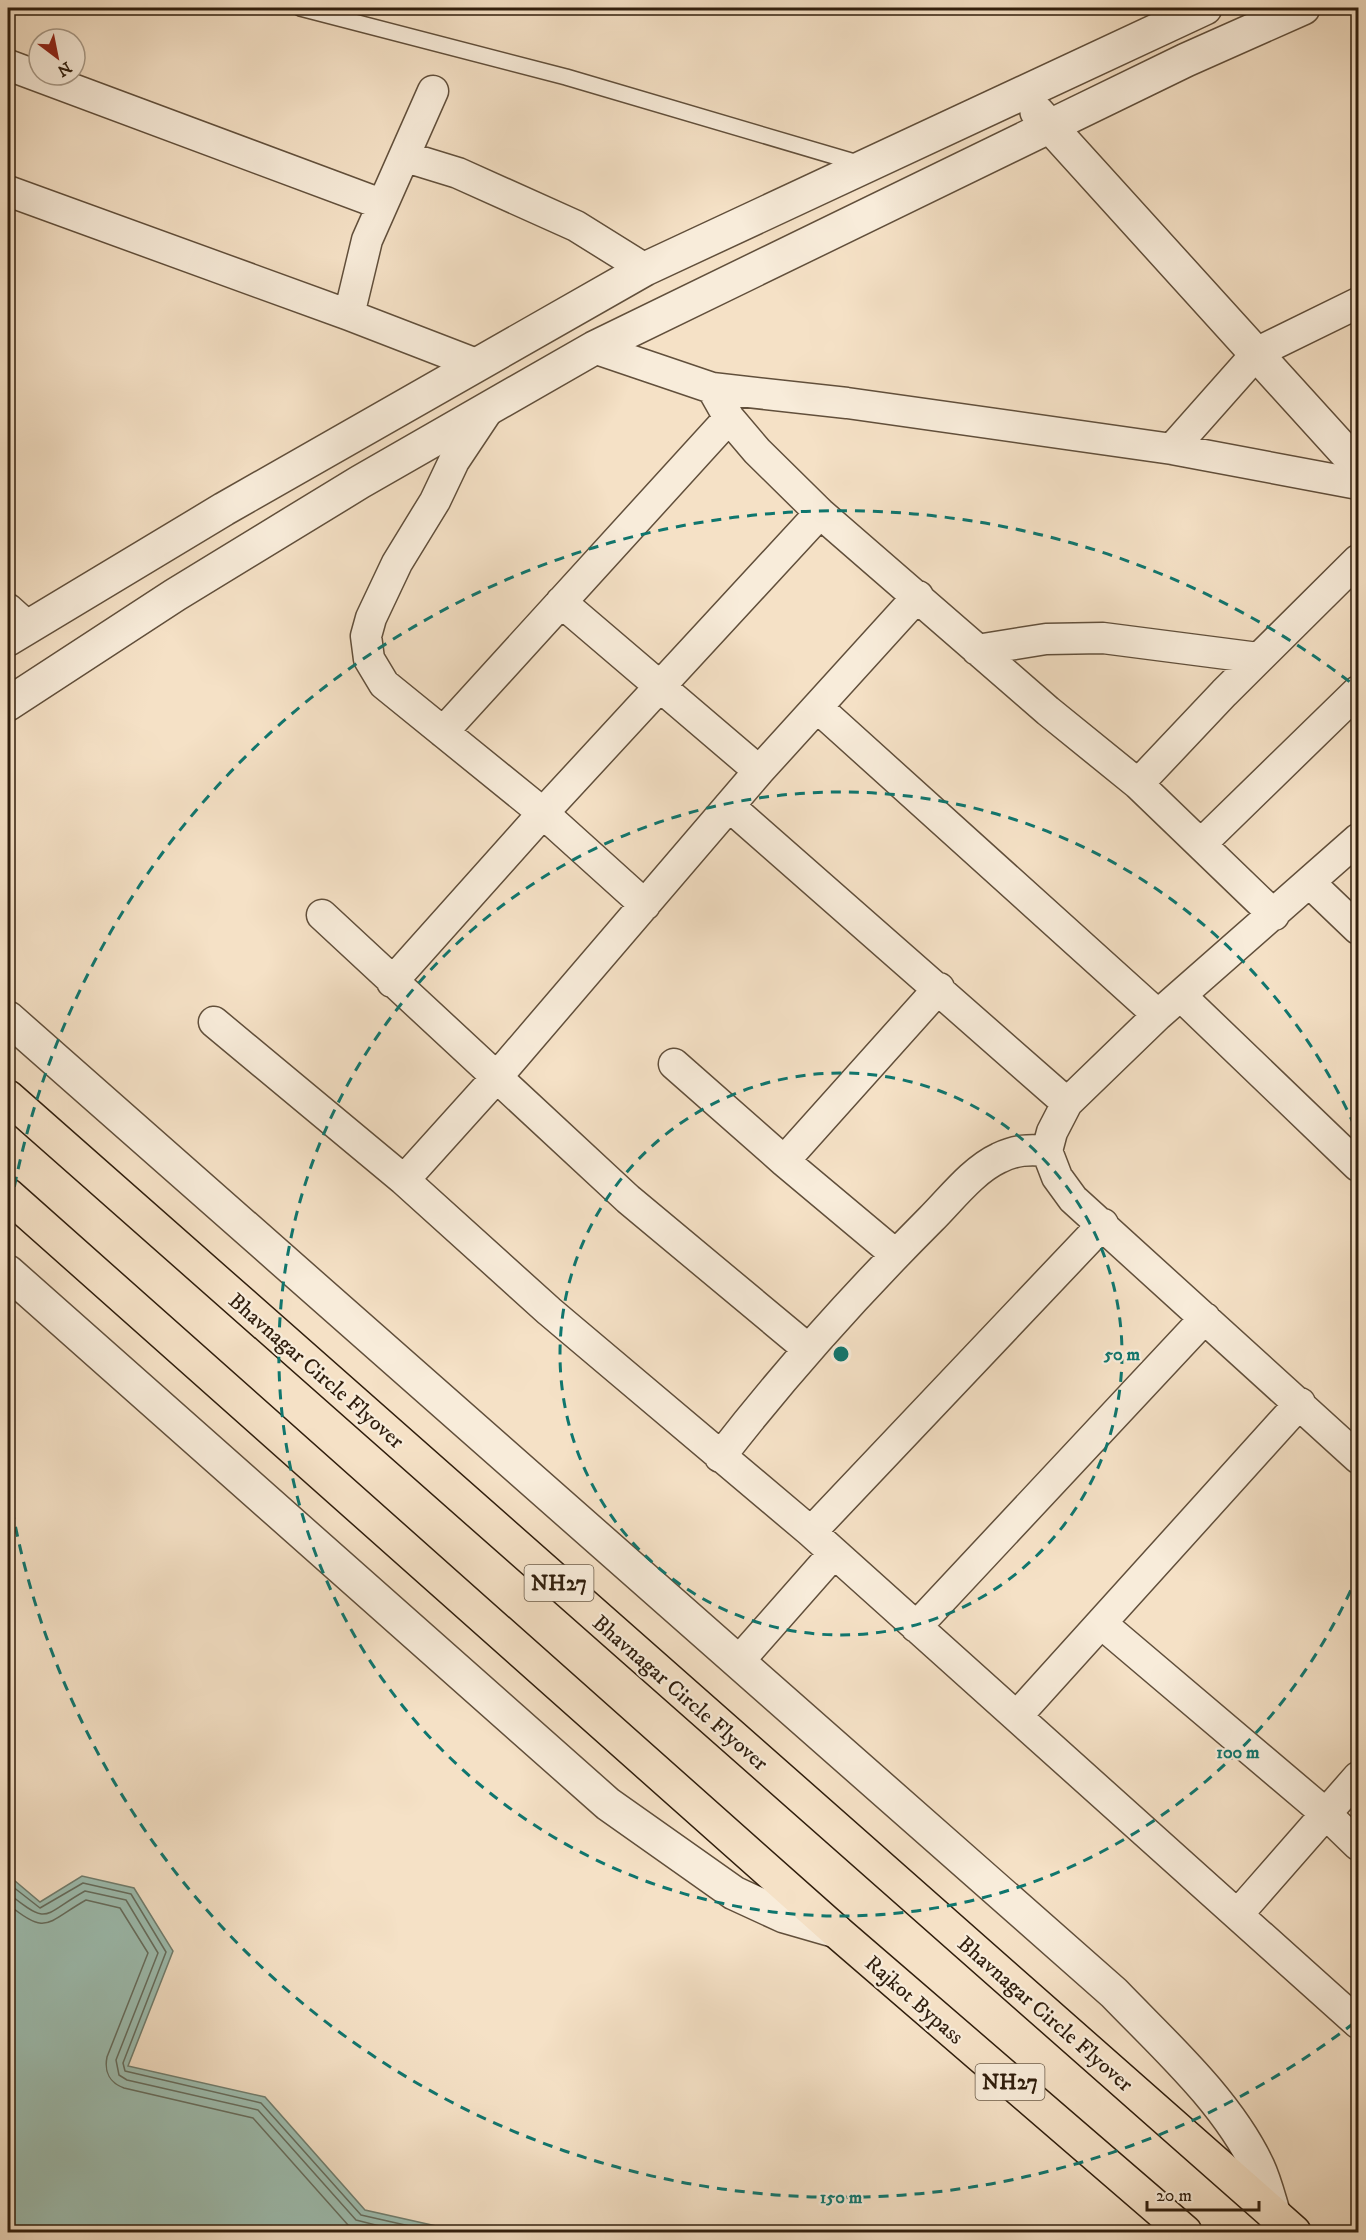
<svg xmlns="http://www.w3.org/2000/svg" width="1366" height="2240" viewBox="0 0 1366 2240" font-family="'IM FELL DW Pica',serif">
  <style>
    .water { fill: #9dbeb1; stroke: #717e6f; stroke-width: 1.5 }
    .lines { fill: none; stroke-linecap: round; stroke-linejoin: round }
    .shore { stroke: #666e5f; stroke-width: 1.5 }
    .service-casing { stroke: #614f3b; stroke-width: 18 }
    .minor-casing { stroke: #614f3b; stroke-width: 33 }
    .tertiary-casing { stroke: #614f3b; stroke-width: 36 }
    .trunk-casing { stroke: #301e0d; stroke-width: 36 }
    .service { stroke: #f8ecda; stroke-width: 15 }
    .minor { stroke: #f8ecda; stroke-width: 30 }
    .tertiary { stroke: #f8ecda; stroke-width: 33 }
    .trunk { stroke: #f5e1c6; stroke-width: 33 }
    .ring { fill: none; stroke: #0f766e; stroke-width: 3; stroke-dasharray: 10 8 }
    .labels { text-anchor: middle; stroke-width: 4.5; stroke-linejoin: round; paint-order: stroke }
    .shield { fill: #f8ecda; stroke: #6c5c4a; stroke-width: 1.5 }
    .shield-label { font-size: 21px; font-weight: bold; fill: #301e0d }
    .street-label { font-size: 22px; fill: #301e0d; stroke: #f8ecda }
    .centre { fill: #0f766e; stroke: #f8ecda; stroke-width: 3 }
    .ring-label { font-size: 18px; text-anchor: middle; font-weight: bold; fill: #0f766e; stroke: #f8ecda; stroke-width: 4.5; stroke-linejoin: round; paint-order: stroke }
  </style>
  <rect width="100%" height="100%" fill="#f5e1c6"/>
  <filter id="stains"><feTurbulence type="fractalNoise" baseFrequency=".00333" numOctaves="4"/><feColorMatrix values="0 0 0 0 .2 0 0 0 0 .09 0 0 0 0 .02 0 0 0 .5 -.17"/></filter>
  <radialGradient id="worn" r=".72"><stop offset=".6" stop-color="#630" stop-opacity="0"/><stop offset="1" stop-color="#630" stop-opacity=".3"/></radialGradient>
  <path class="water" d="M8 1875 40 1902 82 1876 134 1888 173 1951 128 2066 265 2097 365 2210 463 2232H8Z"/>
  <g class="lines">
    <path class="shore" d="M8 1883 40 1908 83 1883 131 1894 166 1952 123 2063 125 2071 261 2103 361 2215 436 2232
      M8 1893C50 1927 42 1915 85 1891L126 1900 158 1953 116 2060 119 2075 127 2080 258 2110 356 2220 403 2232
      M8 1904C47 1937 47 1922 86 1900L120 1908 148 1953 107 2057C104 2072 110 2083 124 2088L253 2118 348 2225 363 2232"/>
    <g class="service-casing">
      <path id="service" d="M300 8 566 77 861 164"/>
    </g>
    <g class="minor-casing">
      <path id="minor" d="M8 65 381 204
        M406 157 458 173 576 226 645 269
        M8 191 349 315 476 364
        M349 315 367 240 433 91
        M594 348 712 388 847 403 1172 449 1358 484
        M712 388 729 418 757 451 820 513 1048 711 1138 784 1274 915
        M490 407 454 461 435 501 397 563 371 618 366 636 369 659 384 684 543 813 645 905
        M1172 449 1258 352 1358 303
        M561 602 759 771
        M8 609 28 627
        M977 650 1046 639 1103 638 1258 658
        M818 708 1158 1015
        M443 732 729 418
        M1138 784 1224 693 1358 560
        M729 806 1067 1103
        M1358 839 1158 1015 1067 1103 1052 1132 1047 1151 1057 1177 1073 1199 1358 1458
        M1201 844 1358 691
        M1310 883 1358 929
        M322 915 628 1199 808 1349
        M392 982 543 813 820 513
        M1181 996 1358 1166
        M214 1022 404 1180 549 1311 811 1532 1358 2023
        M674 1064 784 1161 895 1254
        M784 1161 939 988
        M404 1180 496 1078 759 771 918 596
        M720 1457C785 1373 856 1294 931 1219 951 1199 973 1170 999 1158 1015 1150 1029 1149 1047 1151
        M811 1532 1103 1224
        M1102 1624 1325 1813 1358 1845
        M916 1627 1205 1318
        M738 1662 834 1553
        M1017 1716 1300 1403
        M1238 1914 1358 1777"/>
    </g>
    <g class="tertiary-casing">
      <path id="tertiary" d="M1037 112 1358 466
        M8 639 224 509 645 269 1205 8
        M8 704 175 595 360 482 594 348 1186 60 1303 8
        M8 1018 1114 1993C1164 2045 1227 2101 1258 2167 1265 2182 1269 2199 1274 2215
        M8 1272 608 1804 734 1893 784 1916 836 1931"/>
    </g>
    <g class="trunk-casing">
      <path id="trunk" d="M8 1097 1294 2232
        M8 1195 836 1931 1185 2232"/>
    </g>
    <use href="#service" class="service"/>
    <use href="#minor" class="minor"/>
    <use href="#tertiary" class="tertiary"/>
    <use href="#trunk" class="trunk"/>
  </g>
  <g class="ring">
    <circle cx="841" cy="1354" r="281"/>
    <path d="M1358 1574A562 562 0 1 1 1358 1134"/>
    <path d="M1354 2023A843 843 0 0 1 8 1486M8 1222A843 843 0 0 1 1354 685"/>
  </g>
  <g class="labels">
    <g class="shield">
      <rect x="524.5" y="1565" width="69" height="36" rx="4.5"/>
      <rect x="975.5" y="2064" width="69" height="36" rx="4.5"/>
    </g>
    <g class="shield-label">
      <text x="559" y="1590">NH27</text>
      <text x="1010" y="2089">NH27</text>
    </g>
    <g class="street-label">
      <text transform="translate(317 1370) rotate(41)" y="8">Bhavnagar Circle Flyover</text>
      <text transform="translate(681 1692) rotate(41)" y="8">Bhavnagar Circle Flyover</text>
      <text transform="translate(915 1999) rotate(41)" y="8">Rajkot Bypass</text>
      <text transform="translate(1046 2013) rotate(41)" y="8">Bhavnagar Circle Flyover</text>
    </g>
  </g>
  <circle cx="841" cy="1354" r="9" class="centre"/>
  <g class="ring-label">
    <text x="1122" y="1360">50 m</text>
    <text x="1238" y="1758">100 m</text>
    <text x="841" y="2203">150 m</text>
  </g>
  <rect width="1366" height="2240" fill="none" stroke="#f5e1c6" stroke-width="30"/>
  <rect x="9" y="9" width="1348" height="2222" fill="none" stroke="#301e0d" stroke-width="3"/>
  <rect x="15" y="15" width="1336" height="2210" fill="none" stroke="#301e0d" stroke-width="1.5"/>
  <g transform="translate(57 57) rotate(148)"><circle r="28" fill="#f8ecda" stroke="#a89a88" stroke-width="1.5"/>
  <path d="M0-4.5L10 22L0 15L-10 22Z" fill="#8f2418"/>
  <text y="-9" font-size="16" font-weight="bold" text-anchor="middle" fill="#301e0d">N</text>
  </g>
  <path d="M1147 2201v9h112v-9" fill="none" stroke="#301e0d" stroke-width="3"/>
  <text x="1156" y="2201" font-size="18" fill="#301e0d" stroke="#f8ecda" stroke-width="4.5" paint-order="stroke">20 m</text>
  <rect width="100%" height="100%" filter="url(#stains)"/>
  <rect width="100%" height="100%" fill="url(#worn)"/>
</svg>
